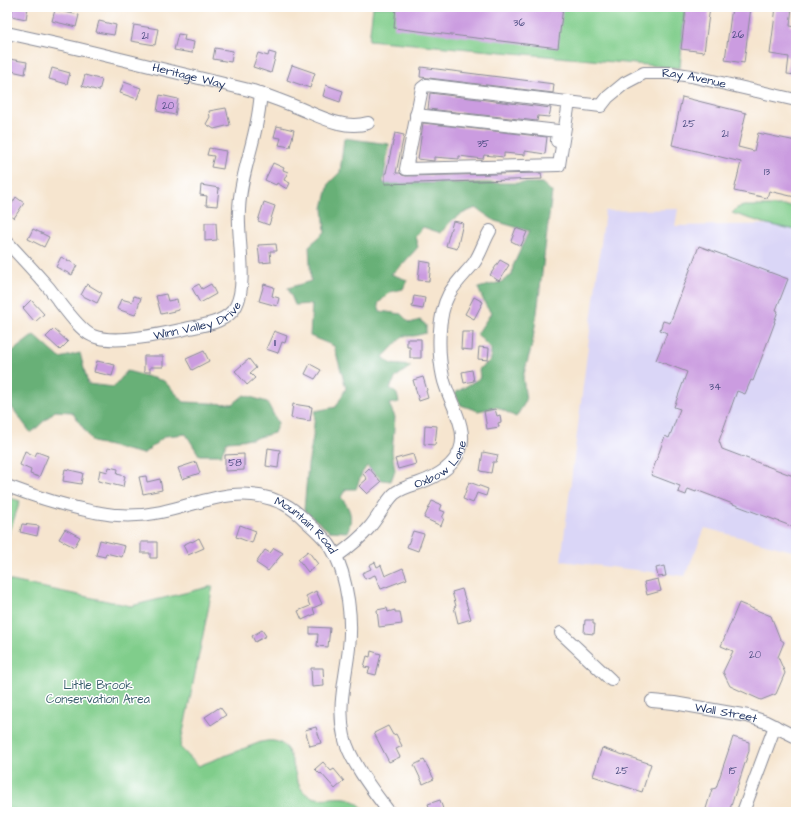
<svg xmlns="http://www.w3.org/2000/svg" width="803" height="819" viewBox="0 0 803 819" font-family="'Architects Daughter',sans-serif">
  <style>
    .built { fill: #dad6f7 }
    .green { fill: #80cd8b; stroke: #4e7e74 }
    .forest { fill: #68b077; stroke: #42706a }
    .building { fill: #cb9ce0 }
    .lines { fill: none; stroke-linecap: round; stroke-linejoin: round }
    .minor-casing { stroke: #888a96; stroke-width: 14 }
    .minor { stroke: #fff; stroke-width: 12 }
    .labels { text-anchor: middle; stroke-width: 3; stroke-linejoin: round; paint-order: stroke }
    .number-label { font-size: 10px; fill: #474a7e }
    .street-label { font-size: 12px; fill: #1b2f5e; stroke: #fff }
    .park-label { font-size: 12px; fill: #395e6c; stroke: #fff }
  </style>
  <rect width="100%" height="100%" fill="#fff"/>
  <filter id="ink" filterUnits="userSpaceOnUse"><feTurbulence type="fractalNoise" baseFrequency=".025" numOctaves="2"/><feDisplacementMap in="SourceGraphic" scale="8" xChannelSelector="R" yChannelSelector="G"/><feConvolveMatrix kernelMatrix="1 2 1 2 8 2 1 2 1" color-interpolation-filters="sRGB"/></filter>
  <filter id="wash" filterUnits="userSpaceOnUse"><feTurbulence type="fractalNoise" baseFrequency=".012" numOctaves="4" result="noise"/><feDisplacementMap in="SourceGraphic" scale="16" xChannelSelector="R" yChannelSelector="G"/><feGaussianBlur stdDeviation="0.9" result="paint"/><feColorMatrix in="noise" values="0 0 0 0 0 0 0 0 0 0 0 0 0 0 0 0 0 1.4 0 .05"/><feComposite in="paint" operator="in"/></filter>
  <g filter="url(#wash)">
    <rect width="100%" height="100%" fill="#f6e5cf"/>
    <path class="built" d="M678 209 675 226 796 224V552L705 528 685 576 561 561 605 211Z"/>
    <path class="green" d="M373 7H685L680 68 369 40Z
      M744 206H796V230L767 224 732 213 737 208Z
      M7 497 20 501 7 540Z
      M7 580 131 606 213 586 180 747 198 766 261 742C299 733 289 776 303 791 316 805 334 794 350 799 357 802 362 807 367 812H7Z"/>
    <path class="forest" d="M344 138 389 144 383 183H542L552 192 537 313 532 345 523 377 526 401 516 417 497 407 478 411 461 405 455 393 480 378 479 369 491 360V349L477 334 491 313 486 306 478 288 501 282 512 275 513 266 529 231 495 221 476 208C458 215 452 218 441 233L423 227 415 237 418 247 401 266 391 274 407 280 403 289 390 292 378 304 380 311 401 314 410 323 420 320 426 325V333L414 336H403L383 357 391 364 411 366 396 377 390 388 397 394 399 402 389 404 395 417 392 452 395 470 391 481 382 480 367 466 362 473 356 489H346L341 497C350 509 354 517 347 532L329 531 304 510 308 465 313 437 315 411 336 407 346 388 334 346 310 336 312 304 295 305 288 288 311 281 309 246 325 232 323 208 329 183 340 172Z
      M34 335 60 358 80 353 88 384 114 387 127 371 164 381 184 402 233 404 244 395 267 402 278 423 274 433 252 439 227 441 221 455H199L186 434 165 436 143 454 93 442 72 412 55 411 31 433 7 401 10 384 7 383V349L9 354Z"/>
    <g id="blocks">
      <path class="building" d="M13 7H28L26 19 11 16Z
        M396 7H563L558 48 394 28Z
        M686 7H710L704 52 681 49Z
        M732 7H751L744 63 725 60Z
        M776 7H792L790 26 796 27V75L787 74 789 57 770 54Z
        M55 10 79 15 76 27 52 21Z
        M99 21 116 25 114 35 96 32Z
        M134 25 158 29 155 45 131 41Z
        M178 34 185 35 184 40 194 42 192 53 174 50Z
        M215 48 233 51 231 62 213 59Z
        M269 52 276 54 271 73 253 67 258 53 268 56Z
        M9 59 27 62 25 74 7 70Z
        M292 65 315 73 310 88 287 80Z
        M421 67 554 84 553 93 420 77Z
        M52 68 70 73 67 84 49 79Z
        M85 75 102 80 99 91 82 86Z
        M124 82 141 88 137 99 120 93Z
        M326 85 343 91 340 102 323 96Z
        M430 93 551 108 549 117 538 116 537 121 428 109Z
        M160 95 178 99 175 115 157 111Z
        M682 97 746 113 738 147 754 151 758 133 796 141V192L795 197 769 191 767 198 734 191 741 162 672 145Z
        M226 108 230 125 214 129 206 124 210 117 209 111Z
        M423 123 547 137 545 154 525 151V155L504 153V157L484 155 483 159 459 156V159L434 157V161L418 159Z
        M277 126 294 130 290 147 279 145 281 138 274 137Z
        M395 133 404 135 396 173H400L402 175 406 176 541 173 542 179 385 184V173H386Z
        M209 148 226 151 223 169 211 167 214 156 207 155Z
        M273 163 284 168 283 170 288 172 284 180 290 183 287 189 277 183 276 185 265 180Z
        M201 185 219 188 217 206 206 205 207 196 200 195Z
        M16 197 24 203 14 218 7 212Z
        M264 202 275 206 269 225 258 221Z
        M453 221 463 223 457 249 446 246Z
        M205 223H216L217 240 205 241Z
        M516 228 527 232 521 246 511 241Z
        M33 229 49 237 44 247 28 239Z
        M276 244 277 251H270L271 262 260 263 258 245Z
        M699 246 788 279 776 310 778 311 774 322H775L753 381 751 380 745 394 737 391 719 441 722 449 796 477V528L696 490V492L688 489 686 495 678 492 680 486 651 475 665 436 669 438 680 409 674 407 687 372 656 360 667 333 660 330 663 321 670 323Z
        M61 257 77 265 72 275 56 267Z
        M500 260 509 265 499 281 490 275Z
        M420 261 431 263 429 281 418 280Z
        M87 284 102 293 97 303 81 295Z
        M199 284 202 289 211 284 216 294 200 303 192 288Z
        M264 284 274 287 272 296 279 298 277 306 259 301Z
        M166 294 168 301 177 299 179 310 161 314 156 296Z
        M134 296 141 298 135 315 117 309 121 299 132 302Z
        M414 296 425 298 423 309 412 307Z
        M474 297 483 302 474 319 465 314Z
        M31 300 44 314 35 322 23 308Z
        M54 329 68 342 60 350 46 337Z
        M274 331 287 336 285 343 282 342 278 353 266 349Z
        M462 332H473L472 350 461 349Z
        M407 339H421V358H410V347H407Z
        M479 347 489 348 488 360 478 359Z
        M204 351 209 361 192 370 186 359Z
        M144 356H163V367H150V372H144Z
        M249 359 256 368 250 373 255 378 247 385 235 371Z
        M97 361 115 365 112 376 94 372Z
        M310 364 321 370 315 379 305 374Z
        M472 370 474 381 464 383 462 372Z
        M423 377 427 390 426 391 428 398 419 401 413 380Z
        M293 404 312 407 310 421 291 418Z
        M495 409 497 416 500 415 501 422 498 423 499 427 487 429 484 411Z
        M425 425 437 426 435 445 424 444Z
        M268 448 280 450 278 468 266 466Z
        M25 451 35 456 37 452 48 456 39 477 30 474 31 470 20 465Z
        M483 452 498 455 496 462H493L491 473 480 471Z
        M244 454V470L225 471V455Z
        M413 454 416 464 398 469 395 459Z
        M196 462 200 473 182 479 178 468Z
        M109 467 118 469 117 474 125 476 123 487 98 481 100 470 108 472Z
        M369 468 381 482 367 494 359 486 367 479 363 474Z
        M65 469 83 473 81 484 63 481Z
        M146 476 147 482 160 479 162 490 143 494 139 477Z
        M469 482 488 489 486 496 477 493 473 503 463 499Z
        M432 501 442 505 440 510 445 512 442 518H444L441 526 424 518Z
        M22 524 39 526 37 536 20 532Z
        M240 525 256 531 252 543 236 537Z
        M65 529 80 537 74 547 59 539Z
        M413 531 424 534 418 551 407 547Z
        M199 538 204 548 188 555 183 545 191 541 192 542Z
        M100 540 125 546 122 557 106 553 105 557 96 555Z
        M141 542H157V558H150V553H141Z
        M274 548 283 553 268 571 256 563 265 550 270 553Z
        M308 551 318 564 308 572 298 559Z
        M375 562 377 567 381 565 385 576 403 568 407 579 381 589 375 575 365 579 362 573 371 569 369 565Z
        M664 566 666 576 658 577 656 568Z
        M658 579 661 591 647 595 644 582Z
        M462 589 471 619 458 623 454 607 456 606 452 592Z
        M316 591 322 604 313 608 315 614 302 620 298 611 310 606 306 596Z
        M739 603 771 616 780 639 784 642 778 657 785 673 776 694 761 700 730 686 723 672 733 651 721 646Z
        M387 608 388 612 395 610V612H400L402 624 379 627 377 610Z
        M585 620H593V624H595L594 634 584 633Z
        M310 627 330 628 328 647 317 646 318 634H310Z
        M262 630 266 636 255 642 252 636Z
        M371 651 381 654 376 675 368 673 370 668 364 667 367 656 370 657Z
        M311 668H323L324 686 312 687Z
        M220 707 226 715 211 725 205 717Z
        M388 726 393 735 396 734 402 746 396 749 400 757 389 762 374 733Z
        M316 727 321 743 310 746 305 730Z
        M733 737 749 742V751L729 812H705L712 789 716 788Z
        M602 748 651 764 642 792 593 776Z
        M424 760 434 779 423 784 414 765Z
        M323 762 331 771 334 769 344 781 335 789 321 773 320 774 315 769Z
        M440 800 444 812H431L428 804Z"/>
    </g>
  </g>
  <g filter="url(#ink)">
    <use href="#blocks" fill-opacity="0" stroke="#888a96" stroke-width="1"/>
    <g class="lines">
      <g class="minor-casing">
        <g id="minor">
          <path id="s1" d="M7 33 75 48 253 91C269 96 284 102 299 108 321 117 344 130 368 123"/>
          <path id="s2" d="M569 102 559 165 406 169 422 88 426 85 601 106 608 97 625 83 644 73H671L691 76 796 100"/>
          <path d="M416 115 558 131 557 141 561 142"/>
          <path id="s3" d="M7 242C21 257 35 272 48 287 58 299 79 331 93 336 115 345 163 334 185 329 202 325 227 323 236 306 248 284 237 235 239 210 240 179 252 150 257 121 259 112 260 102 261 93"/>
          <path id="s4" d="M7 486C36 497 65 506 95 512 102 513 110 515 117 515 132 516 147 515 161 512 200 504 232 486 272 499 276 501 281 502 284 504 292 508 300 515 307 522 326 539 334 547 342 572 349 597 352 622 349 648 346 677 337 706 344 736 349 760 374 792 389 812"/>
          <path id="s5" d="M337 556C348 548 360 539 369 528 378 518 384 504 394 494 401 488 410 486 419 483 436 477 453 468 460 450 469 427 447 399 443 377 438 354 437 316 449 294 456 282 466 273 474 263 481 253 484 241 490 231"/>
          <path d="M561 633 611 680"/>
          <path id="s6" d="M652 701 674 703 748 716 766 722 796 737"/>
          <path d="M743 812 775 726"/>
        </g>
      </g>
      <use href="#minor" class="minor"/>
    </g>
  </g>
  <g class="labels">
    <g class="number-label">
      <text x="519" y="26">36</text>
      <text x="738" y="38">26</text>
      <text x="145" y="39">21</text>
      <text x="168" y="109">20</text>
      <text x="689" y="127">25</text>
      <text x="725" y="137">21</text>
      <text x="483" y="147">35</text>
      <text x="767" y="175">13</text>
      <text x="275" y="346">11</text>
      <text x="715" y="390">34</text>
      <text x="235" y="466">58</text>
      <text x="755" y="658">20</text>
      <text x="622" y="774">25</text>
      <text x="733" y="774">15</text>
    </g>
    <g class="street-label">
      <text dy="4" stroke="none"><textPath href="#s1" startOffset="187">Heritage Way</textPath></text>
      <text dy="4" stroke="none"><textPath href="#s2" startOffset="586">Ray Avenue</textPath></text>
      <text dy="4" stroke="none"><textPath href="#s3" startOffset="236">Winn Valley Drive</textPath></text>
      <text dy="4" stroke="none"><textPath href="#s5" startOffset="142">Oxbow Lane</textPath></text>
      <text dy="4" stroke="none"><textPath href="#s4" startOffset="315">Mountain Road</textPath></text>
      <text dy="4" stroke="none"><textPath href="#s6" startOffset="75">Wall Street</textPath></text>
    </g>
    <g class="park-label">
      <text x="98" y="689">Little Brook<tspan x="98" dy="14">Conservation Area</tspan></text>
    </g>
  </g>
  <rect width="803" height="819" fill="none" stroke="#fff" stroke-width="24"/>
</svg>
